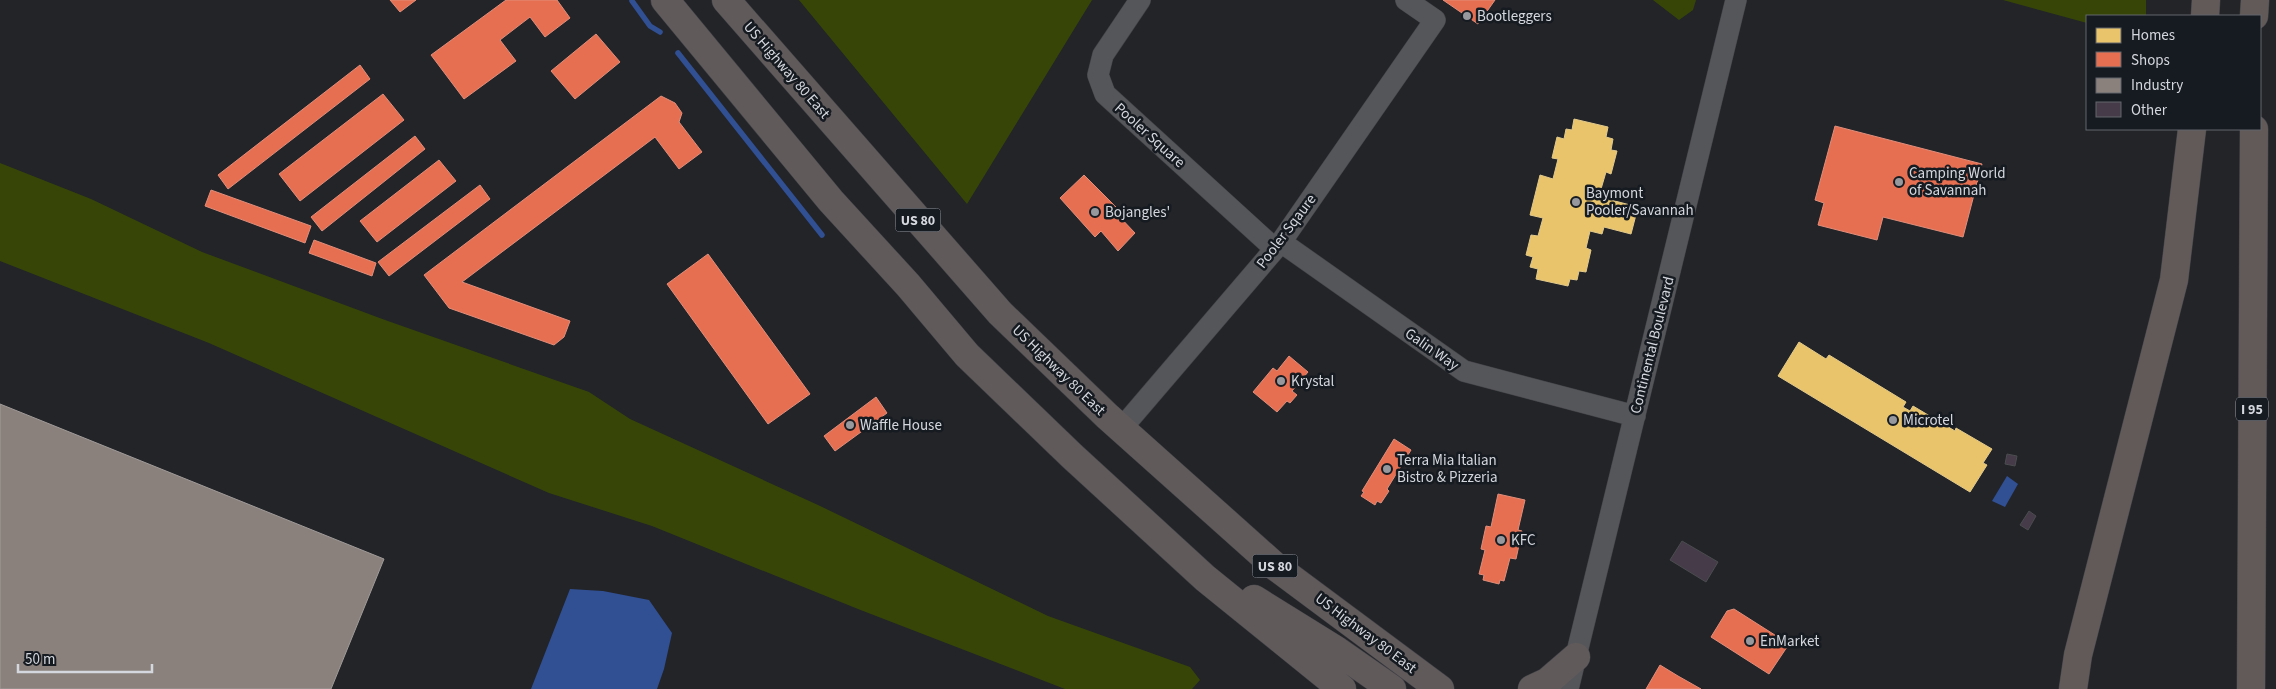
<svg xmlns="http://www.w3.org/2000/svg" width="2276" height="689" viewBox="0 0 2276 689" font-family="'Source Sans 3',sans-serif">
  <style>
    .green { fill: #374607 }
    .water { fill: #314f93 }
    .homes { fill: #e9c46a; stroke: #e3ca8c }
    .shops { fill: #e76f51; stroke: #e18e7b }
    .industry { fill: #8a817c; stroke: #a09b99 }
    .lines { fill: none; stroke-linecap: round; stroke-linejoin: round }
    .stream { stroke: #314f93; stroke-width: 5.5 }
    .building { fill: #463c49; stroke: #4b4c4f }
    .street-casing { stroke: #404146; stroke-width: 22 }
    .primary-casing { stroke: #404146; stroke-width: 29 }
    .highway-casing { stroke: #404146; stroke-width: 29 }
    .street { stroke: #555659; stroke-width: 21 }
    .primary { stroke: #605a5b; stroke-width: 28 }
    .highway { stroke: #625959; stroke-width: 28 }
    .poi-dot { fill: #96989e; stroke: #161a21; stroke-width: 2 }
    .labels { text-anchor: middle; stroke-width: 5; stroke-linejoin: round; paint-order: stroke }
    .shield { fill: #161a21; stroke: #9b9ea5; stroke-width: 1 }
    .shield-label { font-size: 14px; font-weight: bold; fill: #d4d7dd }
    .poi-label { font-size: 15px; fill: #d4d7dd; stroke: #161a21; text-anchor: start }
    .street-label { font-size: 15px; fill: #d4d7dd; stroke: #161a21 }
  </style>
  <rect width="100%" height="100%" fill="#222428"/>
  <path class="green" d="M799 0H1092L967 204Z
    M1653 0H1696L1693 10 1679 20Z
    M2003 0H2146V16H2087V23Z
    M0 163 91 199 202 252 385 320 589 392 630 419 818 505 1048 616 1190 667 1200 680 1192 689H1065L858 609 652 526 549 493 209 343 0 261Z"/>
  <path class="water" d="M2007 476 2018 484 2005 507 1992 501Z
    M570 589 603 591 649 600 672 633 664 669 657 689H531Z"/>
  <path class="homes" d="M1574 119 1608 127 1606 137 1613 139 1611 150 1617 151 1611 174 1606 172 1601 189 1613 192 1611 200 1638 207 1631 234 1604 227 1602 234 1590 231 1586 248 1591 250 1586 272 1579 271 1577 280 1570 279 1568 286 1536 279 1538 269 1530 267 1533 257 1526 255 1531 235 1538 236 1543 218 1530 215 1540 175 1553 179 1558 159 1552 158 1557 137 1564 139 1566 129 1572 130Z
    M1799 342 1826 359 1829 355 1906 402 1903 407 1910 411 1913 406 1955 431 1956 428 1992 449 1983 463 1987 465 1970 492 1778 376Z"/>
  <path class="shops" d="M390 0H416L400 12Z
    M506 0H557L570 18 545 37 530 17 500 40 516 61 464 99 431 55Z
    M1443 0H1495L1478 24Z
    M596 34 620 62 575 99 551 71Z
    M360 65 370 79 228 189 218 175Z
    M383 94 404 120 300 201 279 174Z
    M661 96 675 103 682 113 679 122 702 152 679 169 655 137 462 282 570 321 564 337 554 345 449 308 424 275Z
    M1835 126 1982 164 1963 237 1883 217 1877 240 1818 225 1824 203 1815 200Z
    M415 136 425 149 322 231 311 217Z
    M439 160 456 181 377 242 360 221Z
    M1084 175 1119 210 1116 213 1135 233 1118 251 1101 231 1095 237 1060 198Z
    M480 185 490 199 389 276 378 262Z
    M211 190 311 226 305 243 205 206Z
    M314 240 376 263 372 276 309 253Z
    M708 254 810 394 768 424 667 284Z
    M1289 356 1308 372 1292 391 1297 395 1290 403 1287 401 1277 412 1253 392 1273 368 1277 371Z
    M876 397 887 413 835 451 824 436Z
    M1394 439 1411 450 1387 489 1389 491 1381 503 1377 501 1375 505 1361 496 1364 492 1362 491Z
    M1498 494 1525 500 1518 530 1522 531 1516 559 1510 558 1504 581 1500 580 1499 584 1483 580 1484 575 1479 574 1485 550 1481 549 1486 526 1491 527Z
    M1734 609 1789 644 1769 674 1711 637 1727 611Z
    M1660 665 1678 676 1701 689H1646Z"/>
  <path class="industry" d="M0 404 384 559 331 689H0Z"/>
  <g class="lines">
    <path class="stream" d="M632 1 650 26 660 32
      M678 53 822 235"/>
  </g>
  <path class="building" d="M2007 454 2017 456 2015 466 2005 464Z
    M2029 511 2036 516 2028 530 2020 525Z
    M1682 541 1718 562 1706 582 1670 560Z"/>
  <g class="lines">
    <g class="street-casing">
      <path id="street" d="M1140 0 1103 55 1098 75 1105 94 1275 249
        M1281 242 1464 371 1635 416
        M1121 429 1281 242 1435 20 1406 0
        M1568 689 1736 0"/>
    </g>
    <g class="primary-casing">
      <path id="primary" d="M665 0 831 201 908 285 967 355 1072 456 1205 578 1342 689
        M726 0 1000 313 1107 416 1276 567 1440 689
        M1254 599 1336 650 1392 689
        M1532 689 1547 682 1576 657"/>
    </g>
    <g class="highway-casing">
      <path id="highway" d="M2205 16 2206 0
        M2254 16 2255 0
        M2073 689 2078 655 2174 280 2192 129
        M2251 689 2254 129"/>
    </g>
    <use href="#street" class="street"/>
    <use href="#primary" class="primary"/>
    <use href="#highway" class="highway"/>
  </g>
  <g class="poi-dot">
    <circle cx="1467" cy="16" r="5"/>
    <circle cx="1899" cy="182" r="5"/>
    <circle cx="1576" cy="202" r="5"/>
    <circle cx="1095" cy="212" r="5"/>
    <circle cx="1281" cy="381" r="5"/>
    <circle cx="1893" cy="420" r="5"/>
    <circle cx="850" cy="425" r="5"/>
    <circle cx="1387" cy="469" r="5"/>
    <circle cx="1501" cy="540" r="5"/>
    <circle cx="1750" cy="641" r="5"/>
  </g>
  <g class="labels">
    <g class="shield">
      <rect x="895.5" y="208.5" width="45" height="23" rx="4"/>
      <rect x="2236" y="397.5" width="32" height="23" rx="4"/>
      <rect x="1252.5" y="554.5" width="45" height="23" rx="4"/>
    </g>
    <g class="shield-label">
      <text x="918" y="225">US 80</text>
      <text x="2252" y="414">I 95</text>
      <text x="1275" y="571">US 80</text>
    </g>
    <g class="poi-label">
      <text x="1477" y="21">Bootleggers</text>
      <text x="1909" y="178">Camping World<tspan x="1909" dy="17">of Savannah</tspan></text>
      <text x="1586" y="198">Baymont<tspan x="1586" dy="17">Pooler/Savannah</tspan></text>
      <text x="1105" y="217">Bojangles'</text>
      <text x="1291" y="386">Krystal</text>
      <text x="1903" y="425">Microtel</text>
      <text x="860" y="430">Waffle House</text>
      <text x="1397" y="465">Terra Mia Italian<tspan x="1397" dy="17">Bistro &amp; Pizzeria</tspan></text>
      <text x="1511" y="545">KFC</text>
      <text x="1760" y="646">EnMarket</text>
    </g>
    <g class="street-label">
      <text transform="translate(787 70) rotate(49)" y="5">US Highway 80 East</text>
      <text transform="translate(1150 135) rotate(42)" y="5">Pooler Square</text>
      <text transform="translate(1286 231) rotate(-53)" y="5">Pooler Sqaure</text>
      <text transform="translate(1652 345) rotate(-76)" y="5">Continental Boulevard</text>
      <text transform="translate(1432 349) rotate(35)" y="5">Galin Way</text>
      <text transform="translate(1059 370) rotate(44)" y="5">US Highway 80 East</text>
      <text transform="translate(1366 633) rotate(37)" y="5">US Highway 80 East</text>
    </g>
  </g>
  <rect x="2086" y="15" width="175" height="115" fill="#161a21" stroke="#62666c"/>
  <rect x="2096" y="28" width="25" height="15" fill="#e9c46a" stroke="#62666c"/>
  <text x="2131" y="40" font-size="15" fill="#d4d7dd">Homes</text>
  <rect x="2096" y="52" width="25" height="15" fill="#e76f51" stroke="#62666c"/>
  <text x="2131" y="65" font-size="15" fill="#d4d7dd">Shops</text>
  <rect x="2096" y="78" width="25" height="15" fill="#8a817c" stroke="#62666c"/>
  <text x="2131" y="90" font-size="15" fill="#d4d7dd">Industry</text>
  <rect x="2096" y="102" width="25" height="15" fill="#463c49" stroke="#62666c"/>
  <text x="2131" y="115" font-size="15" fill="#d4d7dd">Other</text>
  <path d="M18 664v8h134v-8" fill="none" stroke="#d4d7dd" stroke-width="2.5"/>
  <text x="25" y="664" font-size="15" fill="#d4d7dd" stroke="#161a21" stroke-width="4" paint-order="stroke">50 m</text>
</svg>
